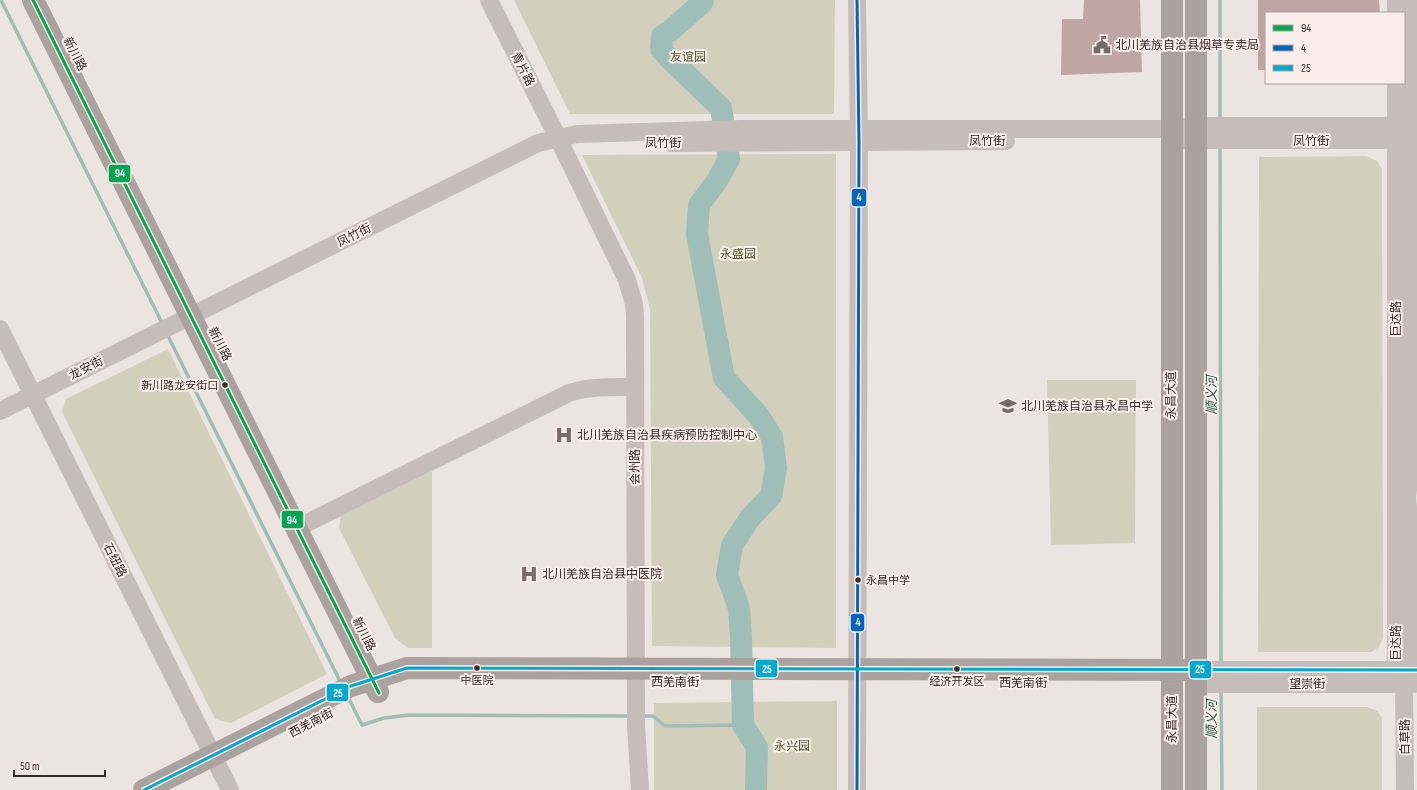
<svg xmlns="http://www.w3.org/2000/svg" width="1417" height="790" viewBox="0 0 1417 790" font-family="'Sofia Sans Condensed','Noto Sans SC',sans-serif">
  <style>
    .green { fill: #d2d0bc }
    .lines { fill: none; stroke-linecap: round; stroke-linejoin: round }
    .stream { stroke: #9ebeb7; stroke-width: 3.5 }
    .river { stroke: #9ebeb7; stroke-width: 22 }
    .building { fill: #bfa5a3 }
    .minor { stroke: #c6bdba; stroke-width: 18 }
    .major { stroke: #aba29f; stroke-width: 22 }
    .bus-1-casing { stroke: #f9eee9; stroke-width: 6 }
    .bus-2-casing { stroke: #f9eee9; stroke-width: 6 }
    .bus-3-casing { stroke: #f9eee9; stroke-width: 6 }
    .bus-1 { stroke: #00a651; stroke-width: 3 }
    .bus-2 { stroke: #0065bd; stroke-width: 3 }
    .bus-3 { stroke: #00a9ce; stroke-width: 3 }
    .bus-dot { fill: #362a28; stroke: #f9eee9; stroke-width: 1.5 }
    .labels { text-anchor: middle; stroke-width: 4; stroke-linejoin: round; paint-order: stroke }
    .bus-label { font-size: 11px; fill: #362a28; stroke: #f9eee9 }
    .poi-label { font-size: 12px; fill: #362a28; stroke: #f9eee9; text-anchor: start }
    .street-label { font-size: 12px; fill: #362a28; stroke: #f9eee9 }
    .park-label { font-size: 12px; fill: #4e542d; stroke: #f9eee9 }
    .water-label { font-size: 13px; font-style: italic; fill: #1f564e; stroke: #f9eee9 }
    .line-badge { stroke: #f9eee9; stroke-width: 1.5 }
    .badge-label { font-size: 11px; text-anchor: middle; font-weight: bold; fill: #fff }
  </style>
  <rect width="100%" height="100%" fill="#ece4e1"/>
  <path class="green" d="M514 0H835L834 114H570Z
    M836 154V648L652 646 650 309 642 278 582 155Z
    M1366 156 1377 161 1382 169 1383 638 1379 647 1371 652H1258L1259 157Z
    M168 349 327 674 231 723 215 719 62 412 66 399Z
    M1047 380H1136L1135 543 1051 545Z
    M432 471V648H408L395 638 339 528 341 516Z
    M837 701V790H654V703Z
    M1257 707H1367L1377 711 1382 718V790H1257Z"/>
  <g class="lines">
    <path class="stream" d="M1 0 163 325
      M1220 0V121
      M1220 145 1221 665
      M167 334 341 683
      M1221 689 1222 790
      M347 695 362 725 384 718 409 715 632 716
      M642 716H653L665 726 743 725"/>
    <path class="river" d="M703 0 702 3 670 31 662 36 661 49 669 58 721 108 729 159 717 181 699 205 697 234 724 378 758 415 772 437 776 468 771 496 750 518 732 545 727 575 739 608 741 638 743 725 757 747 756 790"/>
  </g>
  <path class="building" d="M1084 0H1140L1142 72 1061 75 1062 19H1083Z
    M1258 0H1379L1380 13H1266V70H1258Z"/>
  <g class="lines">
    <path class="minor" d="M489 0 558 138 627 280 634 304 635 316 636 725 640 790
      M857 0 859 142 857 790
      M1396 0V13
      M1396 83V669L1404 684 1405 790
      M1182 140H1417
      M672 143 1006 141
      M0 329 230 790
      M0 411 538 143 577 134 741 129H1173L1196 126H1417
      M297 528 569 393C591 386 612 387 635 387
      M1196 670H1408
      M1196 684H1414
      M1404 684 1410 670 1409 648V518L1407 497 1409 482V0"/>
    <path class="major" d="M33 0 378 692
      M1196 0V790
      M144 790 351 686 407 668 1196 670
      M1172 790V0"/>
    <g class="bus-1-casing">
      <path id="bus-1" d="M33 0 379 693"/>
    </g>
    <g class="bus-2-casing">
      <path id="bus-2" d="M857 0 859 142 857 790"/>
    </g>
    <g class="bus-3-casing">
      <path id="bus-3" d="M144 790 351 686 407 668 1417 670"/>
    </g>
    <use href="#bus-1" class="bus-1"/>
    <use href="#bus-2" class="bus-2"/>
    <use href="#bus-3" class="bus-3"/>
  </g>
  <defs>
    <g id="civic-bare" transform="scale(1.38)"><path d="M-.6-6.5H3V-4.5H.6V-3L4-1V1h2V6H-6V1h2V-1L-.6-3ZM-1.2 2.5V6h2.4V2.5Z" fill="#766b69" stroke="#f9eee9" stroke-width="2.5" paint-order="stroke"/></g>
    <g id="school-bare" transform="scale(1.38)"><path d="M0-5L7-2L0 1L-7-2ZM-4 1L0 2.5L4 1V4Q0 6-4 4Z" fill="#766b69" stroke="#f9eee9" stroke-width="2.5" paint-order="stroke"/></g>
    <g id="hospital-bare" transform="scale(1.38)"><path d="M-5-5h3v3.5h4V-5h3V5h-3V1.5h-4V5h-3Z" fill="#766b69" stroke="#f9eee9" stroke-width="2.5" paint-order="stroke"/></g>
  </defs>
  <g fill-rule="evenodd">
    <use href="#civic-bare" x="1102" y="45"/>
    <use href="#school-bare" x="1008" y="406"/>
    <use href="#hospital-bare" x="564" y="435"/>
    <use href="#hospital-bare" x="529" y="574"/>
  </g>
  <g class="bus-dot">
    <circle cx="225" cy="385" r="3.5"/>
    <circle cx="858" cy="580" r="3.5"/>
    <circle cx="477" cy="668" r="3.5"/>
    <circle cx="957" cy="669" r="3.5"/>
  </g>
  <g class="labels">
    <g class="bus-label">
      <text x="218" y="389" text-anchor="end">新川路龙安街口</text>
      <text x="866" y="584" text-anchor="start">永昌中学</text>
      <text x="477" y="684">中医院</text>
      <text x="957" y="685">经济开发区</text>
    </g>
    <g class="poi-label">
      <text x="1115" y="49">北川羌族自治县烟草专卖局</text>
      <text x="1021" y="410">北川羌族自治县永昌中学</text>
      <text x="577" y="439">北川羌族自治县疾病预防控制中心</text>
      <text x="542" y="578">北川羌族自治县中医院</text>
    </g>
    <g class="street-label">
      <text transform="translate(75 54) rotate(63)" y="4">新川路</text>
      <text transform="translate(523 69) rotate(63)" y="4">青片路</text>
      <text x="987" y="145">凤竹街</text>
      <text x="1311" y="145">凤竹街</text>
      <text x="663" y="147">凤竹街</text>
      <text transform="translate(354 235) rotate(-27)" y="4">凤竹街</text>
      <text transform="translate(1396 319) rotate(-90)" y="4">巨达路</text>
      <text transform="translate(220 344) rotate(63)" y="4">新川路</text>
      <text transform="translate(86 368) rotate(-27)" y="4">龙安街</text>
      <text transform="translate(1171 395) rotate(-90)" y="4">永昌大道</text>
      <text transform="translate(635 467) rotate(-90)" y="4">会州路</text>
      <text transform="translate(115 560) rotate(63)" y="4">石纽路</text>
      <text transform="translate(364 634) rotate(63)" y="4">新川路</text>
      <text transform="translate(1396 643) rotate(-90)" y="4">巨达路</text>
      <text x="675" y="686">西羌南街</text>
      <text x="1023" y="687">西羌南街</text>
      <text x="1307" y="688">望崇街</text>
      <text transform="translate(1172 719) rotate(-90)" y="4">永昌大道</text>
      <text transform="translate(311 723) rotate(-27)" y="4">西羌南街</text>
      <text transform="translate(1405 737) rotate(-90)" y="4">白草路</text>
    </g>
    <g class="park-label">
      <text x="688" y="61">友谊园</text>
      <text x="738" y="258">永盛园</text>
      <text x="792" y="750">永兴园</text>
    </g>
    <g class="water-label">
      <text transform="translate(1211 395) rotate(-90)" y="5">顺义河</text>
      <text transform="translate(1211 719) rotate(-90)" y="5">顺义河</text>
    </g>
  </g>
  <g class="line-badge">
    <rect x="108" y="164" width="23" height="19" rx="4" fill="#00a651"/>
    <rect x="851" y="188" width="16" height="19" rx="4" fill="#0065bd"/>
    <rect x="281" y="510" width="23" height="19" rx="4" fill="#00a651"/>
    <rect x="850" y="613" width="15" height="19" rx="4" fill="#0065bd"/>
    <rect x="755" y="659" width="23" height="19" rx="4" fill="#00a9ce"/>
    <rect x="1189" y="660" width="23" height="19" rx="4" fill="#00a9ce"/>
    <rect x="326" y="683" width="23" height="19" rx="4" fill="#00a9ce"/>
  </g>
  <g class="badge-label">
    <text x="120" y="177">94</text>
    <text x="859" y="201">4</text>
    <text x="292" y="524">94</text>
    <text x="858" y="626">4</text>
    <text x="767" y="673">25</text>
    <text x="1200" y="673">25</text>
    <text x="338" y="697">25</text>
  </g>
  <rect x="1265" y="12" width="140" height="72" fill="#f9eee9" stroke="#aba09c"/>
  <rect x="1273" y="25" width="20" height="6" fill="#00a651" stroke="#aba09c"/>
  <text x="1301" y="32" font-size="12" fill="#362a28">94</text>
  <rect x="1273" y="45" width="20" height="6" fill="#0065bd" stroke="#aba09c"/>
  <text x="1301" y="52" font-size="12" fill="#362a28">4</text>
  <rect x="1273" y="65" width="20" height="6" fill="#00a9ce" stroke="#aba09c"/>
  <text x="1301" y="72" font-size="12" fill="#362a28">25</text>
  <path d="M14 770v6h91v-6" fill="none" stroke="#362a28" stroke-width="2"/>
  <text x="20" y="770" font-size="12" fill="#362a28" stroke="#f9eee9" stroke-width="3" paint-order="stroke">50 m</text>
</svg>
